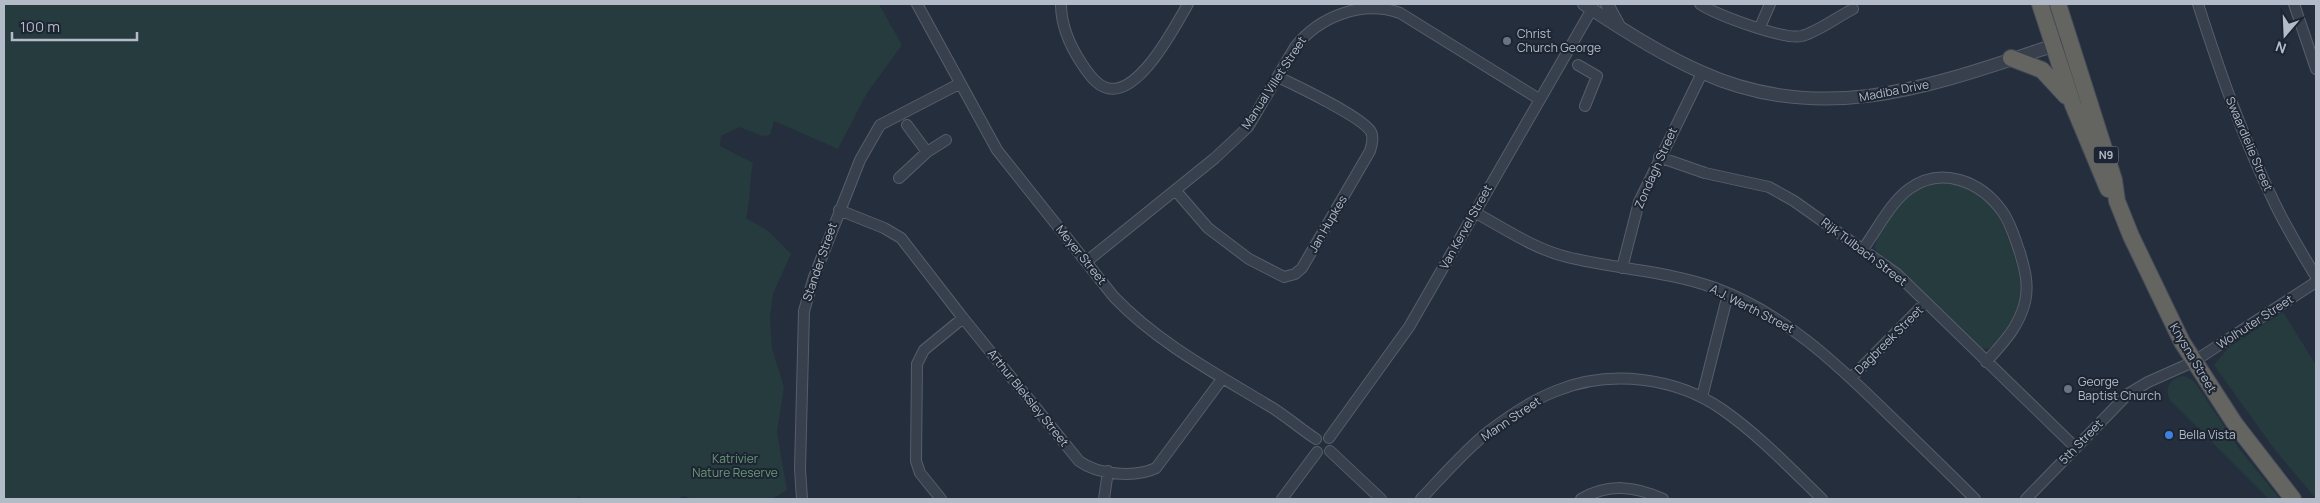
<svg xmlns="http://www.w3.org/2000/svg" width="2320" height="503" viewBox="0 0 2320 503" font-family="Manrope,sans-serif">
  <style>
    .green { fill: #263b3e }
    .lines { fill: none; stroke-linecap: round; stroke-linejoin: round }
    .minor-casing { stroke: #565e6b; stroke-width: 12 }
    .tertiary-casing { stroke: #565e6b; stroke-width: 14 }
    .trunk-casing { stroke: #434b58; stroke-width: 18 }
    .minor { stroke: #38404d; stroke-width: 10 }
    .tertiary { stroke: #38404d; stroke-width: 12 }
    .trunk { stroke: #646461; stroke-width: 16 }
    .worship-dot { fill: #6b7280; stroke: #1d2532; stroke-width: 2 }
    .shop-dot { fill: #3f7fe0; stroke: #1d2532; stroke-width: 2 }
    .labels { text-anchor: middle; stroke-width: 4; stroke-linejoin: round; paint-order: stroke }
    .shield { fill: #1d2532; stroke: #878e9b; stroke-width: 1 }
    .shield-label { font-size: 11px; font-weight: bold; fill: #b4bbc8 }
    .poi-label { font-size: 12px; fill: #b4bbc8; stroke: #1d2532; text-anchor: start }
    .street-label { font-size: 12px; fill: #b4bbc8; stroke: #1d2532 }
    .park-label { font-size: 12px; fill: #6b9977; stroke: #1d2532 }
  </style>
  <rect width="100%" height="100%" fill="#242e3d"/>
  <path class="green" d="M4 4H879L902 45 867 93 838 149 774 121 770 135 762 136 739 127 721 136 720 146 753 163C749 182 751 199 746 218L767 230 791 254 773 294 770 317 772 348 784 387 777 432 787 490 772 499H693L683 496 677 499H577L582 495 574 499H4Z
    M1946 182C1989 191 2001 214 2013 253 2024 286 2027 311 2001 338 1994 346 1989 352 1978 347L1908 278 1877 252 1875 248C1875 239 1882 231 1887 223 1905 197 1913 185 1946 182Z
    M2283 312 2316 365V499L2275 450 2214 365 2229 347Z
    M2184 376 2194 381 2238 447 2280 499H2269L2170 400C2163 388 2171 377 2184 376Z"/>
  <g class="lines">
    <g class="minor-casing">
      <path id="minor" d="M917 4 997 150 1114 297C1157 342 1213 372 1266 404 1284 414 1299 428 1316 439
        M1061 4C1061 26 1070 46 1082 64 1088 73 1096 85 1107 88 1139 97 1175 26 1188 4
        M1700 4C1717 15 1783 40 1802 36 1819 31 1837 17 1853 9
        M2198 4C2220 72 2243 139 2275 204 2287 229 2302 253 2316 277
        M2294 4 2316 69
        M1760 27 1770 4
        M1578 65 1597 76 1585 106
        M907 125 927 152
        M1659 157 1705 173 1769 187 1794 201 1897 274 2076 448
        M899 178 927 152 946 140
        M1176 191 1208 228 1249 259 1284 277 1295 274 1302 268 1370 151C1372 145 1374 138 1371 132 1364 118 1295 85 1278 77
        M839 210 884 228 901 238 963 318 1079 461C1098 475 1135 478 1156 468L1222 379
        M1474 212C1504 228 1534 249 1567 257 1615 269 1668 271 1715 288 1783 313 1835 362 1886 412 1916 441 1946 470 1975 499
        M1863 249C1877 230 1890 203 1909 189 1942 165 1981 182 2002 211 2011 223 2015 239 2020 253 2025 270 2029 285 2025 302 2019 327 2003 343 1986 362
        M1086 262 1215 158 1248 127 1295 47C1320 16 1362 0 1400 13L1539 99
        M1622 268 1639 202 1702 73
        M1851 378 1926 302
        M1702 397 1728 294
        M1329 438 1409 327 1592 9V4
        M1330 451 1381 499
        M802 499 800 469 804 311 814 277 860 160 880 125 959 84
        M941 499 920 473 916 461 917 364 924 350 963 318
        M1104 499 1108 471
        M1282 499 1317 452
        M1421 499C1442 477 1464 451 1488 432 1509 416 1532 400 1556 391 1610 369 1676 377 1723 410 1760 436 1790 468 1822 499
        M1581 499C1609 483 1635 486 1663 499
        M2026 499 2128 394 2148 382 2193 362 2316 282"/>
    </g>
    <g class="tertiary-casing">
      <path id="tertiary" d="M1584 4C1621 29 1660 54 1701 72 1826 129 1939 83 2061 43
        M1607 4 1619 26"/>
    </g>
    <g class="trunk-casing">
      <path id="trunk" d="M2040 4 2073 105 2108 189
        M2058 4 2114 180 2117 201 2131 236 2182 342 2235 424 2293 499
        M2011 58 2042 70 2066 96"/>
    </g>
    <use href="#minor" class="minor"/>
    <use href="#tertiary" class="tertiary"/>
    <use href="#trunk" class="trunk"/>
  </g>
  <g class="worship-dot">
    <circle cx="1507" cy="41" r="5"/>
    <circle cx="2068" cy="389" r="5"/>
  </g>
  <circle class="shop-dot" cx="2169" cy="435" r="5"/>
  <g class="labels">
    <rect class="shield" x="2093.5" y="146.5" width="25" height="17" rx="4"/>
    <g class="shield-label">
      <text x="2106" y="159">N9</text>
    </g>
    <g class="poi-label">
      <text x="1517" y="38">Christ<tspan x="1517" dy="14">Church George</tspan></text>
      <text x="2078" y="386">George<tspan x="2078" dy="14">Baptist Church</tspan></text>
      <text x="2179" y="439">Bella Vista</text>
    </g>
    <g class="street-label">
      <text transform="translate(1274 83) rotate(-57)" y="4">Manual Villet Street</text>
      <text transform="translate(1894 91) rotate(-11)" y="4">Madiba Drive</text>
      <text transform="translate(2249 144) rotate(67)" y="4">Swaardlelie Street</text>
      <text transform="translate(1656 168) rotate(-66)" y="4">Zondagh Street</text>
      <text transform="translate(1328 224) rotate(-60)" y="4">Jan Hupkes</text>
      <text transform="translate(1466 227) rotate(-61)" y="4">Van Kervel Street</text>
      <text transform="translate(1864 252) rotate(37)" y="4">Rijk Tulbach Street</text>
      <text transform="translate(1081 255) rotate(51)" y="4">Meyer Street</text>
      <text transform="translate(820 262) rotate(-71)" y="4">Stander Street</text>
      <text transform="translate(1752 309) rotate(27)" y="4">A.J. Werth Street</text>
      <text transform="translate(2255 322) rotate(-33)" y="4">Wolhuter Street</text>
      <text transform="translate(1889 340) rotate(-45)" y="4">Dagbreek Street</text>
      <text transform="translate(2193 358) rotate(59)" y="4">Knysna Street</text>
      <text transform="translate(1028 398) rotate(51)" y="4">Arthur Bleksley Street</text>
      <text transform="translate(1511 419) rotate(-34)" y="4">Mann Street</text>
      <text transform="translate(2081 442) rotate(-46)" y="4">5th Street</text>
    </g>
    <g class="park-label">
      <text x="735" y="463">Katrivier<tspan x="735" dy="14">Nature Reserve</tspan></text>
    </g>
  </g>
  <rect width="2320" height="503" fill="none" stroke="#b4bbc8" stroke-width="10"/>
  <g transform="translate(2285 35) rotate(199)" stroke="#1d2532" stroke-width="4" paint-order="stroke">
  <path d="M0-4L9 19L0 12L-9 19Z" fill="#b4bbc8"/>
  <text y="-8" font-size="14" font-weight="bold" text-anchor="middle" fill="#b4bbc8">N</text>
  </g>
  <path d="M12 32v8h125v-8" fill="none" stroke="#b4bbc8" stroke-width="2.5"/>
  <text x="20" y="32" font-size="15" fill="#b4bbc8" stroke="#1d2532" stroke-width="4" paint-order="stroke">100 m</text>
</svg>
